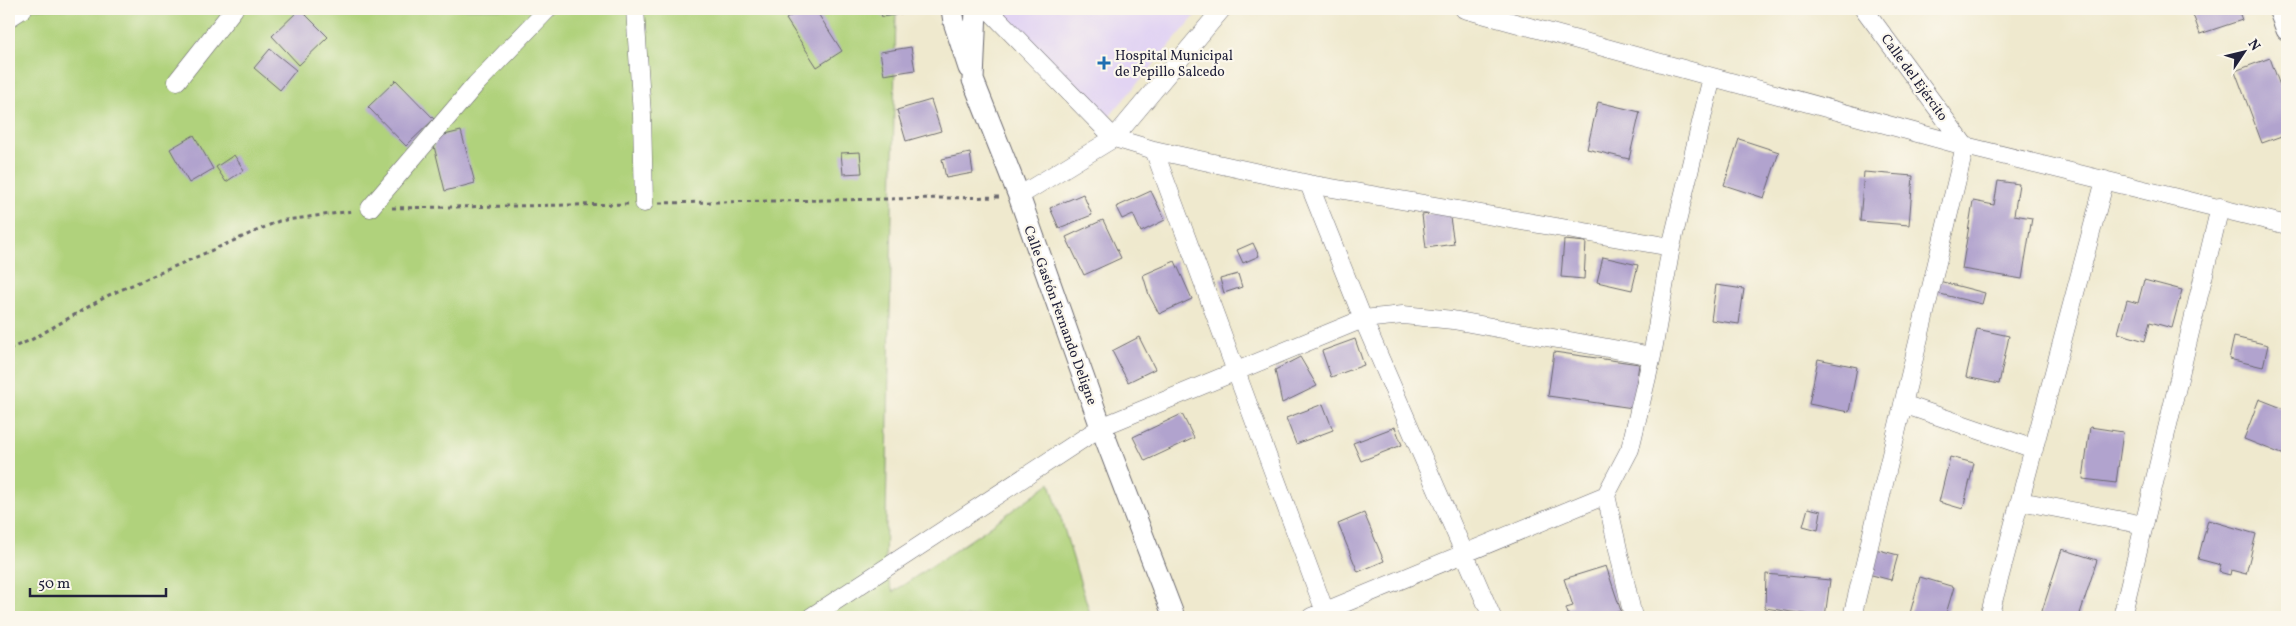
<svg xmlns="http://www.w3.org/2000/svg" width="2296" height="626" viewBox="0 0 2296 626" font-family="Vollkorn,serif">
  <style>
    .built { fill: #e2d4f3 }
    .green { fill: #b0d27b; stroke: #697a5b }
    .building { fill: #b1a3ce }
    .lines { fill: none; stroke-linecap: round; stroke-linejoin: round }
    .minor-casing { stroke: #6a686e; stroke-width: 19 }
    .tertiary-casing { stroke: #6a686e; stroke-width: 23 }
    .path { stroke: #6a686e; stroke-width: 3; stroke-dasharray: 4 4; stroke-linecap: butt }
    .minor { stroke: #fff; stroke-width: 18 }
    .tertiary { stroke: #fff; stroke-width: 21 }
    .poi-dot { fill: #1f6fb2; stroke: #fbf7ec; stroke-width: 2 }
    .labels { text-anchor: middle; stroke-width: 4.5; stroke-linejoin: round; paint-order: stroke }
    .poi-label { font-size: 14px; fill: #22223b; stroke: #fbf7ec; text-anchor: start }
    .street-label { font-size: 14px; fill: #22223b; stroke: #fbf7ec }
  </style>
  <rect width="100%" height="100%" fill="#fbf7ec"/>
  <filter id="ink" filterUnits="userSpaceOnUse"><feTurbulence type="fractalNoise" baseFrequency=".02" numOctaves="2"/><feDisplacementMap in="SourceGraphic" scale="10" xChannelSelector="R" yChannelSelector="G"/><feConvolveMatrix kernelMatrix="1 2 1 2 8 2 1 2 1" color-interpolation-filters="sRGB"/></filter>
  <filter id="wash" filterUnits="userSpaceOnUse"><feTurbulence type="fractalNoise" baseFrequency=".0096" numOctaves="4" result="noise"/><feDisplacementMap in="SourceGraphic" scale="20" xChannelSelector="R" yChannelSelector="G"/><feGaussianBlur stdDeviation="1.12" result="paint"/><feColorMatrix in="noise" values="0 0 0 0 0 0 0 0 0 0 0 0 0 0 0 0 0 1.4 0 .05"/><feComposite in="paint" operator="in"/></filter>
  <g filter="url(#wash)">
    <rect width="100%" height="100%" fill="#efe9ce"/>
    <path class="built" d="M1000 9H1201L1108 118Z"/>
    <path class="green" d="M9 9H896L885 570 893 592 981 533 1050 483 1091 617H9Z"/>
    <g id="blocks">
      <path class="building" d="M300 9 328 37 299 65 272 36Z
        M802 9H815L842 51 817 67 786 19Z
        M880 9H904L905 13 882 17Z
        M2191 9H2238L2242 20 2200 34Z
        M911 47 915 70 884 75 880 52Z
        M270 49 296 70 280 90 254 68Z
        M2270 58 2287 105V134L2262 143 2235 71Z
        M396 80 434 119 406 146 368 107Z
        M931 100 941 131 906 141 897 110Z
        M1598 102 1640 112 1629 159 1587 149Z
        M461 131 475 183 445 191 432 138Z
        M194 135 213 169 189 183 170 149Z
        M1739 139 1779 152 1764 198 1724 185Z
        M860 152 862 173 843 174 841 153Z
        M970 153 973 173 946 178 942 159Z
        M234 155 244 170 226 182 216 167Z
        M1864 172 1913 176 1909 225 1860 221Z
        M1998 181 2019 184 2014 215 2032 218 2022 279 1962 269 1973 201 1994 205Z
        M1151 191 1165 220 1141 232 1133 214 1122 219 1116 207Z
        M1083 194 1092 215 1059 228 1050 208Z
        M1449 211 1454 244 1426 248 1422 215Z
        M1103 220 1121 258 1084 275 1066 237Z
        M1564 240 1586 242 1584 279 1561 277Z
        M1253 243 1259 256 1243 263 1237 250Z
        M1603 257 1638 265 1632 290 1597 282Z
        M1175 261 1192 299 1159 314 1149 295 1143 275Z
        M1238 274 1242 287 1224 293 1220 279Z
        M2144 280 2182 290 2172 328 2150 322 2145 341 2118 333 2127 300 2138 303Z
        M1939 281 1985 293 1982 304 1936 293Z
        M1716 285 1744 289 1739 324 1711 320Z
        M1977 329 2009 336 1999 384 1966 377Z
        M1139 337 1155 369 1128 382 1112 351Z
        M2234 337 2268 345 2263 367 2229 359Z
        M1355 339 1364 365 1331 377 1322 351Z
        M1554 352 1639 364 1633 408 1548 396Z
        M1300 357 1317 386 1282 403 1275 370Z
        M1818 359 1857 367 1849 412 1809 404Z
        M2259 399 2287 410V456L2244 439Z
        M1323 404 1333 430 1296 444 1286 418Z
        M1182 414 1194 438 1145 461 1133 437Z
        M1395 427 1402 445 1361 461 1353 443Z
        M2090 427 2123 432 2116 483 2083 479Z
        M1950 457 1974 463 1963 509 1939 502Z
        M1808 508 1821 511 1818 530 1803 526Z
        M1364 513 1384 561 1358 572 1338 524Z
        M2208 520 2256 534 2246 574 2231 570 2230 575 2219 572 2221 565 2198 559Z
        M1875 549 1898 555 1891 580 1868 574Z
        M2062 549 2097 560 2079 617H2052L2041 614Z
        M1606 566 1621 611 1601 617H1569L1566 608 1573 606 1564 579Z
        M1766 574 1830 580 1825 617 1765 608Z
        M1920 577 1954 587 1945 617H1909Z"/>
    </g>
  </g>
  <g filter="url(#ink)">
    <use href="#blocks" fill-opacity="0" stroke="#6a686e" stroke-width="1"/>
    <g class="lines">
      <g class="minor-casing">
        <path id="minor" d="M635 9 642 115 644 203
          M988 9 1114 138 1154 150 1309 184 1671 247
          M1464 9 1965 146 2287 225
          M1864 9 1965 146
          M9 18 23 9
          M177 81 234 9
          M1154 150 1327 617
          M1309 184 1363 319 1492 617
          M1019 196 1114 138 1222 9
          M370 208 476 84 548 9
          M1903 404 2034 449
          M1606 495 1633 617
          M2020 501 2144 525
          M811 617 1101 427 1363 319 1403 315 1453 320 1652 356
          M1311 617 1606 495 1630 449 1652 356 1671 247 1712 77
          M1852 617 1965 146
          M1989 617 2105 180
          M2122 617 2220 207"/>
      </g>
      <g class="tertiary-casing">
        <path id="tertiary" d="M952 9 954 22 969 68
          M976 9 973 80 1019 196 1101 427 1174 617
          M2279 9 2287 30"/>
      </g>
      <path class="path" d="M659 203 1001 197
        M392 208 628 204
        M9 349 31 340 109 295 279 221 353 211"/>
      <use href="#minor" class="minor"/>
      <use href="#tertiary" class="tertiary"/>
    </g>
  </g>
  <path class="poi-dot" d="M1101.5 55.5h5v5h5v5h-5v5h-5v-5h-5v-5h5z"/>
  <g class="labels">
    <g class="poi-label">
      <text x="1115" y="60">Hospital Municipal<tspan x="1115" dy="16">de Pepillo Salcedo</tspan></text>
    </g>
    <g class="street-label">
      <text transform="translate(1915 77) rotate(54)" y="5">Calle del Ejército</text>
      <text transform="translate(1061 315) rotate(70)" y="5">Calle Gastón Fernando Deligne</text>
    </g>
  </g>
  <rect width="2296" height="626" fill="none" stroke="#fbf7ec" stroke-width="30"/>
  <g transform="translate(2244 52) rotate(55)" stroke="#fbf7ec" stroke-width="4" paint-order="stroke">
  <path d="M0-4L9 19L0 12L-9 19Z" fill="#22223b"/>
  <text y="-8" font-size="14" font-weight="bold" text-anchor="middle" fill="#22223b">N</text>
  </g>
  <path d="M30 588v8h136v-8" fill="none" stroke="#22223b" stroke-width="2.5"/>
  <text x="38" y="588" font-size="15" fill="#22223b" stroke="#fbf7ec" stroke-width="4" paint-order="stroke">50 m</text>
</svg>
